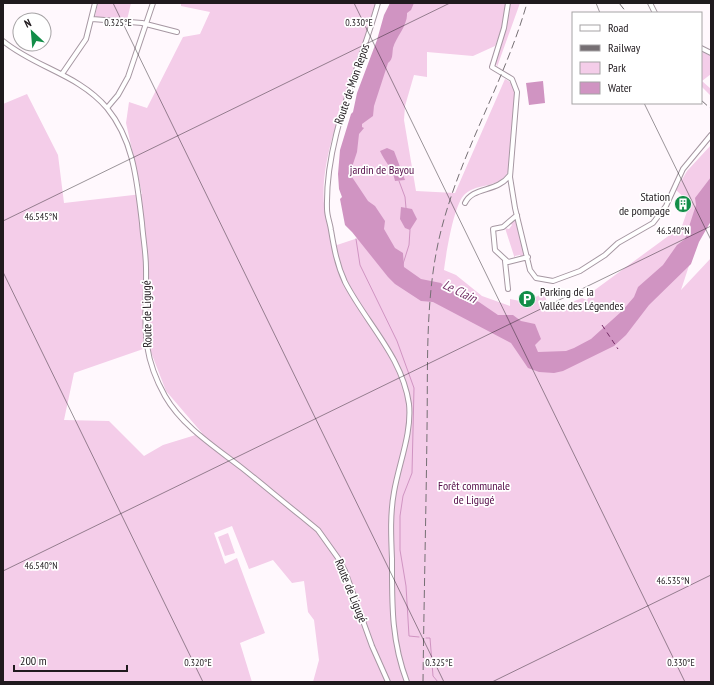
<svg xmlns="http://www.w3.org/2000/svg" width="714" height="685" viewBox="0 0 714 685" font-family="'PT Sans Narrow',sans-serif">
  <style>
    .green { fill: #f4cde9; fill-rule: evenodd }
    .water { fill: #d094c2 }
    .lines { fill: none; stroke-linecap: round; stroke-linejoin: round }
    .stream { stroke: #d094c2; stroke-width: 1 }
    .ferry { stroke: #722b64; stroke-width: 1; stroke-dasharray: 5 4; stroke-linecap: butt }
    .minor-casing { stroke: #a697a2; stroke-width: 6 }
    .minor { stroke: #fff; stroke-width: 4 }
    .rail { stroke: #756f73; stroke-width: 1; stroke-dasharray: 8 4; stroke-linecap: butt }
    .ticks { fill: none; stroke: #201a1e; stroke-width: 1; stroke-opacity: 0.45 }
    .labels { text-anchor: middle; stroke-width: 3.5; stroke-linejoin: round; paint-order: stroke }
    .street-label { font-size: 12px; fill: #201a1e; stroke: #fff }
    .park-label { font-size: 12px; fill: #550d49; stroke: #fff }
    .poi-label { font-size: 12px; fill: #201a1e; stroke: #fff; text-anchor: end }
    .water-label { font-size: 13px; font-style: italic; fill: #722b64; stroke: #fff }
    .ticks-label { font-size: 10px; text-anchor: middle; fill: #201a1e; stroke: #fff; stroke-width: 3.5; stroke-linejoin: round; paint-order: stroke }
  </style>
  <rect width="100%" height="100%" fill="#fff8fd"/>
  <path class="green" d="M98 3H131L127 20 100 19 95 16Z
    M181 3H376C370 25 363 48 355 70 338 120 305 195 337 245L361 237 348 208 350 153 406 3H506L502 29 495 46 473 56 427 52V77L414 75 405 106 404 120 416 191 455 193 505 79C513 82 514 89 516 97L509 170C501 189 479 182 465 194 454 203 446 254 444 270L456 275 482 296 510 306V299L525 302 544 293 550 311 582 298 587 300 592 292 682 226 690 203 676 190 687 171 711 145V199L681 290 711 258V682H313L319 660 314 620 308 612 304 581 292 583 273 560 249 569 232 526 214 533 225 564 237 558 265 633 240 643 252 682H3V104L27 94 58 155 64 203 142 194 126 123 129 102 147 108 183 37 200 34 210 12 181 6ZM149 347 166 391 202 433 163 445 144 456 109 421 64 420 74 373Z
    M510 3H520L497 67 496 63 507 21Z
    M702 52 711 56V74L702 81 711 89V96L701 86Z
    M515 219 525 254 521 257 520 255 515 256V259L505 228 509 229 512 225 510 223Z
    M228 533 235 553 225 556 218 537Z"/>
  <path class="water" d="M390 3H414L411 10 407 13C408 25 396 37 393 48 392 55 393 59 388 63L374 106 373 116 362 124V127L364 128 359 134 357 152 352 167V177L368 201 375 206 385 221 384 229 395 248 403 253 404 267 421 279 441 283 447 289 479 302 498 315H513L521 321 535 324 541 339 535 345 538 352 566 351 574 348 591 339 622 311 634 297 638 287 663 265 677 245 685 239 696 205 695 198 711 177V221L699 242 691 264 649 305 626 335 614 346 563 371 554 373 539 372 528 368 511 343 433 302 421 301 395 284 388 277 352 232 345 225 340 199 342 197 339 189 338 174 340 150 351 114 353 112 357 93 377 40 384 15Z
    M543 81 545 103 529 105 526 83Z
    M387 148 394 151 405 180 395 181C393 169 385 162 380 151Z
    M401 207 412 209 417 219 410 230 405 228 400 219Z"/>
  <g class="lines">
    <path class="stream" d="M399 181 405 197 406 208
      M356 239 360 265 397 341 414 388 412 473 403 496 400 516V550L406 586 409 636 419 637
      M403 264 409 245 410 230
      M426 638H430L433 676 438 682"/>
    <path class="ferry" d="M602 325 618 349"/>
    <g class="minor-casing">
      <path id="minor" d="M378 3C359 71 325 137 327 209 327 216 330 223 331 230 334 248 337 265 345 282 366 323 402 356 409 404 412 433 399 463 394 492 390 514 391 536 392 559 392 603 391 640 407 682
        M508 3 504 28 492 67 512 79 517 92 510 177 515 208 530 270 536 278 553 281 580 271 605 255 618 243 653 223 666 206 683 169 711 135
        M650 3 655 13
        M92 19 142 23 177 32
        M3 41C36 68 78 74 107 108 134 141 137 182 142 223 143 238 146 253 146 268 147 319 138 348 165 396 182 426 215 447 242 468 262 484 281 500 301 516L318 530 338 558 345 571 372 646 388 682
        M701 48 711 53
        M62 74 86 39 95 3
        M107 108 118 95 128 77 153 3
        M465 203C473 186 497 193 510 175
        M517 215 503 227 493 229 495 250 508 262 528 257
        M505 261 508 289"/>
    </g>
    <use href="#minor" class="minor"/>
    <path class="rail" d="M619 3 627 13
      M701 100 711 109
      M423 682C424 598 426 514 427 430 428 366 425 301 439 239 458 156 504 84 527 3"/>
  </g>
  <path class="ticks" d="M113 3 444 682M354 3 685 682M596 3 600 13M644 103 711 240M3 221 450 3M3 272 203 682M3 571 711 226M492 682 711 575"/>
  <defs>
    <g id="building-disc" transform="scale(0.9)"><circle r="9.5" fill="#128d48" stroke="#fff"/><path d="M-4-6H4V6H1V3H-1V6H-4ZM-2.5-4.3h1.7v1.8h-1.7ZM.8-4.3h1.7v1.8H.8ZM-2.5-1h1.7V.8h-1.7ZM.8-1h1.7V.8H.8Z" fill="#fff"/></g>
    <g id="parking-disc" transform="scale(0.9)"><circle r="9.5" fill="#128d48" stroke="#fff"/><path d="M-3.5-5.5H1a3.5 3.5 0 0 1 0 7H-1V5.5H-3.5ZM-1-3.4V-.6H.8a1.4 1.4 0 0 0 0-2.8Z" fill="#fff"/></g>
  </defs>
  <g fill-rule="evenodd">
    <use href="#building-disc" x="683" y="204"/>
    <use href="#parking-disc" x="527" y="299"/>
  </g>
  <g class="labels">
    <g class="street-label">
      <text transform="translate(352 84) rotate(-71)" y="4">Route de Mon Repos</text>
      <text transform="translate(147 314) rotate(-91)" y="4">Route de Ligugé</text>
      <text transform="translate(351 591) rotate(68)" y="4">Route de Ligugé</text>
    </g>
    <g class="park-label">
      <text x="382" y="174">jardin de Bayou</text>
      <text x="474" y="490">Forêt communale<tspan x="474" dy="14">de Ligugé</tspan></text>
    </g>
    <g class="poi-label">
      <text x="670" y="201">Station<tspan x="670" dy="14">de pompage</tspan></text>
      <text x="540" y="296" text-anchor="start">Parking de la<tspan x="540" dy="14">Vallée des Légendes</tspan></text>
    </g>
    <g class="water-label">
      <text transform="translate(460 291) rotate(26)" y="5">Le Clain</text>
    </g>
  </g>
  <g class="ticks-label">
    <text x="118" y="26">0.325°E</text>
    <text x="359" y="26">0.330°E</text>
    <text x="41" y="220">46.545°N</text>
    <text x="673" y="234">46.540°N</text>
    <text x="41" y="569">46.540°N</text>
    <text x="673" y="584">46.535°N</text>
    <text x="198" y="666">0.320°E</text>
    <text x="439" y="666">0.325°E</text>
    <text x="681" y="666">0.330°E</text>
  </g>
  <rect width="714" height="685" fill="none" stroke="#201a1e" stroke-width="8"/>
  <rect x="572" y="12" width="130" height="92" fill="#ffffff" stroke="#a6a3a5"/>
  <rect x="580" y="25" width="20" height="6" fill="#ffffff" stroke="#a6a3a5"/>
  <text x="608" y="32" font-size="12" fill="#201a1e">Road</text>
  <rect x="580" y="45" width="20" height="6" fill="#756f73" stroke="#a6a3a5"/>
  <text x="608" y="52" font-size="12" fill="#201a1e">Railway</text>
  <rect x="580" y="62" width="20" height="12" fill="#f4cde9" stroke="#a6a3a5"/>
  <text x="608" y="72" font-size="12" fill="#201a1e">Park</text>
  <rect x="580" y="82" width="20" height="12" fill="#d094c2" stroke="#a6a3a5"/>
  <text x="608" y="92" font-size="12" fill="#201a1e">Water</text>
  <g transform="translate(32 32) rotate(334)"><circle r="19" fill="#ffffff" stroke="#a6a3a5"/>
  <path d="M0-3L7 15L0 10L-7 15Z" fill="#128d48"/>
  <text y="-6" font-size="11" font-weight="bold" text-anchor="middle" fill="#201a1e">N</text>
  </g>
  <path d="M14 665v6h113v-6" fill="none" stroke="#201a1e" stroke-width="2"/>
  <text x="20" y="665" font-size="12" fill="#201a1e" stroke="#ffffff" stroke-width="3" paint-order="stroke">200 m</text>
</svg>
